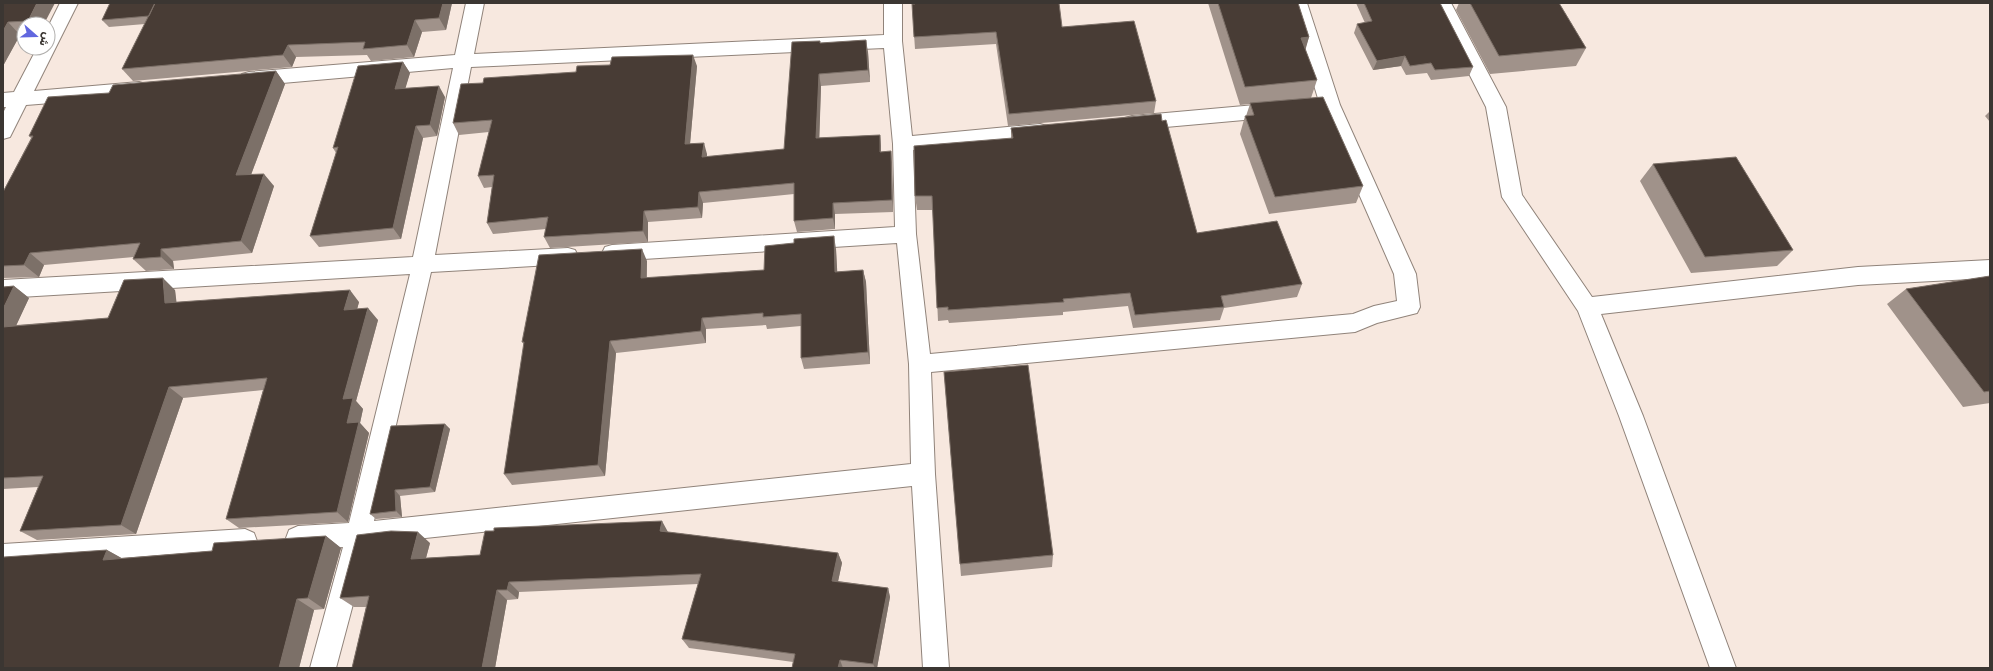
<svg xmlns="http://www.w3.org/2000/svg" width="1993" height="671" viewBox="0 0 1993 671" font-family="Rubik,Cairo,sans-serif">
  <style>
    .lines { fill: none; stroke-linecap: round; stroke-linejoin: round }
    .street-casing { stroke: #90837a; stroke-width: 2 }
    .street { fill: #fff; fill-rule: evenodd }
    .wall { fill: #a0928a }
    .shaded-wall { fill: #7c7068 }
    .building { fill: #483c35; stroke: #7c7068 }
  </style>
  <rect width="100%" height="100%" fill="#f7e8df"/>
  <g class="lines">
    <g class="street-casing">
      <path id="street" d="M60 3H78L34 91 139 82 146 84 148 89 146 94 139 96 26 105 10 137 3 139V113L6 107H3V93L14 92 37 48H48V27Z
        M466 3H484L474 54 884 35V3H902V41L912 136 1040 124 1047 126 1050 131 1047 136 1040 138 913 150 916 234 930 354 1353 314 1374 306 1397 301 1394 274 1320 105 1289 3H1307L1340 105 1416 274 1420 307 1417 313 1377 323 1355 332 931 372 935 474 949 668H923L912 486 369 544 336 668H310L343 547 298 550 289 546 286 538 289 530 298 526 349 523 410 274 3 298V280L413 257 453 68 249 86 242 84 240 79 242 74 249 72 455 55ZM884 48 893 144 895 227 612 245 605 247 602 253 605 259 612 261 897 243 909 364 911 464 374 521 431 272 568 264 575 262 578 256 575 250 568 248 435 255 471 67Z
        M1433 3H1451L1506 107 1522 195 1592 297 1858 267 1990 260V278L1858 285 1601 314 1643 416 1736 668H1710L1619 416 1578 311 1502 197 1486 107Z
        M1277 103 1284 105 1287 110 1284 115 1277 117 1132 130 1125 128 1122 123 1125 118 1132 116Z
        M245 529 254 533 257 541 254 549 245 553 3 568V544Z"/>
    </g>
    <use href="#street" class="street"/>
  </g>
  <path class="wall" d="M3 3 44 24H24V34L20 35 3 66Z
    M110 3H452L446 30 422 32 414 57 371 61 367 55 296 57 292 67 133 81 122 69 145 24 109 27 102 20Z
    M1208 3H1298L1309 37 1305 49 1317 80 1311 98 1363 186 1356 203 1269 214 1240 134 1245 116H1246L1250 104 1240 105Z
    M1356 3H1440L1473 67 1469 76 1431 80 1427 73 1406 75 1401 66 1373 70 1354 33 1357 24 1365 23Z
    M1459 3H1559L1586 48 1576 66 1490 74 1456 10Z
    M912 4 1062 27 1156 101 1154 113 1008 126 996 44 915 49Z
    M820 41V43L868 52 870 82 821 86 819 138 880 135 881 152 892 162 893 212 835 214V229L797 232 794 221V194L703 203 702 218 648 222V242L550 248 544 237 546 229 493 234 487 223 492 187 484 188 478 176 489 132 459 135 453 123 697 66 690 144 707 154V157L784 149Z
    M403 62 410 73 405 88 445 97 437 136 423 138 401 239 319 247 310 236 336 153 333 148Z
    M276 71 285 84 251 175 274 186 252 253 173 261 174 269 146 271 133 259 134 257 44 265 39 277 3 278V192L31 138 29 136 109 93Z
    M1990 111V122L1985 116Z
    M1011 128 1197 233 1302 284 1297 297 1224 308 1220 320 1133 328 1128 306 1063 312V315L949 323 948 320 938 321 933 210H917L915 196 1011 138Z
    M1653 164 1793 250 1777 266 1691 273 1640 181Z
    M836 249 837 272 863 270 866 282 870 364 804 369 801 358V326L767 329 766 325 706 329V343L616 353 605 476 512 485 504 474 524 344 522 342 647 261V278L764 270Z
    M1990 276V403L1963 407 1887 304 1906 289Z
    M14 286 29 298 16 325 108 318 175 290 176 302H359L357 309 378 320 356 401 363 409 360 423 369 433 348 522 239 528 226 519 263 390 183 398 136 534 37 540 20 531 38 487 3 489V287Z
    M944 372 1053 555 1052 567 961 576Z
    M445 424 450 429 435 492 400 496 402 517 376 519 370 514Z
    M668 532 838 553 842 563 838 581 888 588 890 597 877 668H792L793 662 689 648 682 639 698 584 519 592 518 599 507 600 495 668H352L366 607H354L340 598 430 543 426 558 480 555Z
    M326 536 341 548 324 609 314 610 299 668H3L107 550 121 558 212 551Z"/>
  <path class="shaded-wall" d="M37 3H55L44 24H30L28 21Z
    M443 3H452L446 30 439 18Z
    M415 20 422 32 414 57 407 45Z
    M8 22 20 35 3 66V31Z
    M1309 37 1304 55 1301 38Z
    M866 40 868 52 870 82 868 70Z
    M288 45 296 57 292 67 283 55Z
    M693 55 697 66 689 155 685 144Z
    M1405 56 1401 66 1373 70 1377 61Z
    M403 62 410 73 402 100 395 89Z
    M276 71 285 84 246 188 236 175Z
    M819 74 821 86 819 149 816 138Z
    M439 86 445 97 437 136 430 125Z
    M416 126 423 138 401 239 393 228Z
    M880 135 881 146V163L880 152Z
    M704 143 707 154 706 168 702 157Z
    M891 151 892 162 893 212 892 200Z
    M264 174 274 186 252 253 241 241Z
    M699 192 703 203 702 218 698 207Z
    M833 203 835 214V229L833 218Z
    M644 211 648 222V242L643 231Z
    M834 236 836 249 838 285 835 272Z
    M161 249 173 261 174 269 161 257Z
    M642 249 647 261 646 290 641 278Z
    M30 253 44 265 39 277 24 265Z
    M863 270 866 282 870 364 868 352Z
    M163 278 175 290 178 314 165 303Z
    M14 286 29 298 10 339 3 334V309Z
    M350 290 359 302 354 321 344 310Z
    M368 308 378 320 356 401 363 409 360 423 369 433 348 522 337 512 347 423 343 399Z
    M702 318 706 329V343L701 331Z
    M610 341 616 353 605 476 598 465Z
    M169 387 183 398 136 534 121 525Z
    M445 424 450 429 435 492 430 487Z
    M395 490 400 496 402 517 396 511Z
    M662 521 668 532 660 531Z
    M418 532 430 543 423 569 411 559Z
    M326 536 341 548 324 609 308 598Z
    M107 550 127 561 103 560Z
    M838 553 842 563 836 591 832 581Z
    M509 582 519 592 518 599 507 590Z
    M888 588 890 597 877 668H875L873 664Z
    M497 590 507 600 495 668H482Z
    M297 599 314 610 299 668H279Z
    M840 660 843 668H838Z"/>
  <path class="building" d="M3 3H37L28 21 8 22 3 31Z
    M110 3H155L149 16 102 20Z
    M155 3H443L439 18 415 20 407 45 363 49 365 42 288 45 283 55 122 69Z
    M915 3H1059L1062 27 1134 21 1156 101 1009 114 996 32 914 37 912 4H915Z
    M1218 3H1298L1309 37 1301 38 1317 80 1245 87Z
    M1364 3H1440L1473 67 1435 70 1431 63 1410 66 1405 56 1377 61 1357 24 1372 21Z
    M1470 3H1559L1586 48 1499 56Z
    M866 40 868 70 819 74 816 138 880 135V152L891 151 892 200 833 203V218L794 221V183L699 192 698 207 644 211 643 231 544 237 548 217 487 223 494 175 478 176 492 120 453 123 461 84 483 83 484 78 576 72 577 66 610 65 612 57 693 55 685 144 704 143 702 157 784 149 792 42 820 41V43Z
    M403 62 395 89 439 86 430 125 416 126 393 228 310 236 338 147 333 148 358 66Z
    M276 71 236 175 264 174 241 241 161 249V257L133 259 140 243 30 253 24 265 3 266V192L33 136H29L48 97 109 93 113 85Z
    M1323 97 1363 186 1275 197 1245 116 1254 115 1250 103Z
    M1161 114 1162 121 1166 120 1197 233 1277 221 1302 284 1221 296 1224 307 1135 315 1130 293 1063 299 1064 302 948 310V307L937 308 932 196H915L914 146 1013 138 1011 128Z
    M1736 157 1793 250 1705 257 1653 164Z
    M834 236 835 272 863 270 868 352 801 358V314L763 317V313L702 318 701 331 610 341 598 465 504 474 524 342H522L539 255 642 249 641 278 764 270 765 246 794 243V239Z
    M1990 276V391L1984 392 1906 289Z
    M163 278 165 303 350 290 344 310 368 308 343 399 353 398 347 423 359 422 337 512 226 519 267 378 169 387 121 525 20 531 43 476 3 478V327L108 318 124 280Z
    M14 286 3 309V287Z
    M1028 365 1053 555 960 564 944 372Z
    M445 424 430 487 395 490 396 511 370 514 391 426Z
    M662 521 660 531 838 553 832 581 888 588 873 664 840 660 838 668H792L795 654 682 639 701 574 509 582 507 590H497L482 668H352L369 596 340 598 357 535 391 531 418 532 411 559 480 555 485 531H494V528Z
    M326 536 308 598 297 599 279 668H3V559L4 557 107 550 103 560 212 551 214 543Z"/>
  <rect width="1993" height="671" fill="none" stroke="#3b3632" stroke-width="8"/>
  <g transform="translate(36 36) rotate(110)"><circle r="19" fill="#ffffff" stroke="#b1afad"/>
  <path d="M0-3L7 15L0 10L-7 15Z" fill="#6167df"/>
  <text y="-6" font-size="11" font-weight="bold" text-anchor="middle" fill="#3b3632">ش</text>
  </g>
</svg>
